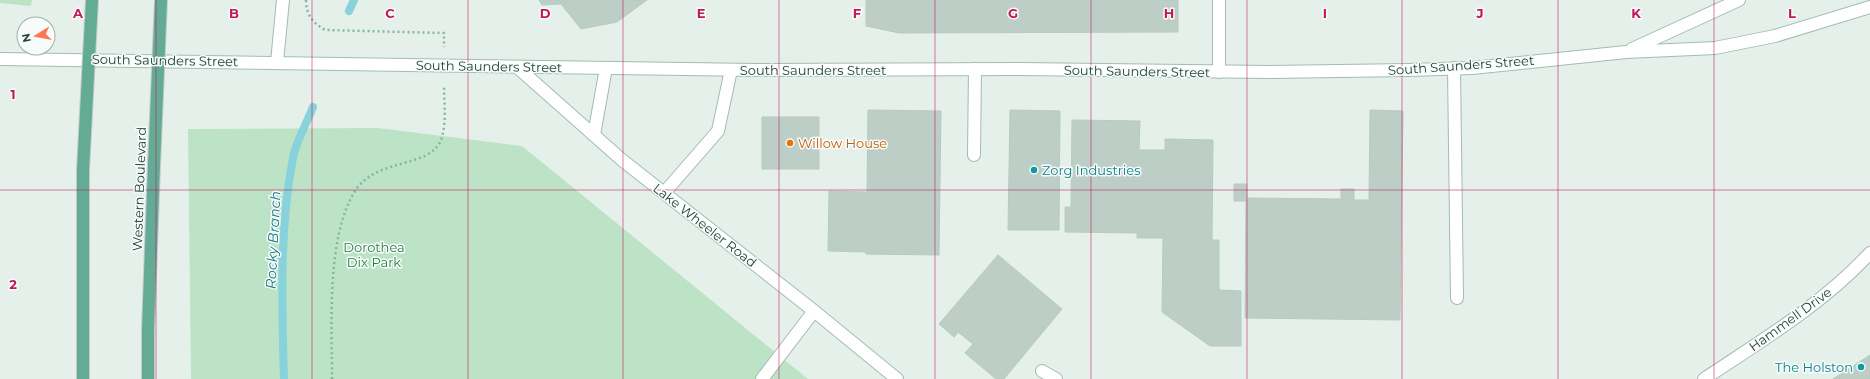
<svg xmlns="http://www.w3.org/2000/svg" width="1870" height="379" viewBox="0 0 1870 379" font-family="Montserrat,sans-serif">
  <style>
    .green { fill: #bce3c5 }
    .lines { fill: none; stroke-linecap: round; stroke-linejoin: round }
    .stream { stroke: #87d2db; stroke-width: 8 }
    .building { fill: #bdcec6; stroke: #b6cbc1 }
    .service-casing { stroke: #a6b9b2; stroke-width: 14 }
    .minor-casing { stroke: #a6b9b2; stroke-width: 14 }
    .secondary-casing { stroke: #a2bdb2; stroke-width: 14 }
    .primary-casing { stroke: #c1cbc8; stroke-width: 14 }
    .path { stroke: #82b7a4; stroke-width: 2.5; stroke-dasharray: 2 3; stroke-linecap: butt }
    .service { stroke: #fff; stroke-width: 12 }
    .minor { stroke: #fff; stroke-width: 12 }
    .secondary { stroke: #fff; stroke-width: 12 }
    .primary { stroke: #64ab95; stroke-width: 12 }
    .primary-bridge-casing { stroke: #c1cbc8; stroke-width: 14; stroke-linecap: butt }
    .primary-bridge { stroke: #64ab95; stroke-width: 12 }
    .grid { fill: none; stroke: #c2185b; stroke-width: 1; stroke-opacity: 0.55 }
    .food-dot { fill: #e8710a; stroke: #f7fbf9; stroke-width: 1.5 }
    .culture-dot { fill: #0f9aa8; stroke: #f7fbf9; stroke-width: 1.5 }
    .labels { text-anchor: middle; stroke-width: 3; stroke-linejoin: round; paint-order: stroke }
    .street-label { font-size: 13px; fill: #21453a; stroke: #f7fbf9 }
    .food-label { font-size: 13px; fill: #c56008; stroke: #f7fbf9; text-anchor: start }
    .culture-label { font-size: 13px; fill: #0d838f; stroke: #f7fbf9; text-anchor: start }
    .park-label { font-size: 13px; fill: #268145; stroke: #f7fbf9 }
    .water-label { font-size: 14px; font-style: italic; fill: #127b89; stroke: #f7fbf9 }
    .grid-label { font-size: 13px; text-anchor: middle; font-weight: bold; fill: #c2185b; stroke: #f7fbf9; stroke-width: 3; stroke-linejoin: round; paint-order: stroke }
  </style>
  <rect width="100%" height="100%" fill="#e5f0eb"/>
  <path class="green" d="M0 0H32L31 6 0 3Z
    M378 128 522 146 808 379H191L188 129Z"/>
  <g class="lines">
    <path class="stream" d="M349 11 354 0
      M284 379C282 306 279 230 293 158 296 141 307 123 313 107"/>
  </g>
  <path class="building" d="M539 0H647L617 22 581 29 561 4 542 5Z
    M866 0H1178V32L899 33 866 26Z
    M868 110 941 111 939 255 866 254V252L828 251 829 191 867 192Z
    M1010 110 1060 111 1059 230H1008Z
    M1370 110 1402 111 1403 112 1400 320 1245 318 1246 201H1234V184H1247V198L1341 199V189H1354V200H1369Z
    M762 117H819V169H762Z
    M1072 120 1140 121 1139 150H1165V139L1213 140 1212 240H1219V290L1241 291V346H1210L1162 312 1163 238H1137V233L1065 232V207H1071Z
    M998 255 1062 309 1004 379H996L965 353 973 344 958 332 954 337 939 324Z
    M1870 355V379H1833Z"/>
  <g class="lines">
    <g class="service-casing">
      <path id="service" d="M1454 68 1457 298
        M1219 72V0
        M594 135 606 68
        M974 155 975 69
        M664 193 718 131 731 70
        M1042 371 1056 379"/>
    </g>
    <g class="minor-casing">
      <path id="minor" d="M277 62 283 0
        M762 379 814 311
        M1704 379C1761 341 1823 304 1870 253"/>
    </g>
    <g class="secondary-casing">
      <path id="secondary" d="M1632 49 1739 0
        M0 59 756 70 1020 69 1269 72 1409 70 1472 68 1626 52 1715 48 1775 36 1870 7
        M517 67 622 160 814 311 897 379"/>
    </g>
    <g class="primary-casing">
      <path id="primary" d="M83 379V170
        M148 379V330L154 165"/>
    </g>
    <path class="path" d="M306 0C306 15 313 23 325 30L444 33V47
      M332 379C332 325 326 238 355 191 377 157 429 169 441 140 447 123 444 103 444 86"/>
    <use href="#service" class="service"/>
    <use href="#minor" class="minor"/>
    <use href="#secondary" class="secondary"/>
    <use href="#primary" class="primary"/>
    <g class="primary-bridge-casing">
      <path id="primary-bridge" d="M154 165 161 0
        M83 170 92 0"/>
    </g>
    <use href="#primary-bridge" class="primary-bridge"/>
  </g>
  <path class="grid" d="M156 0V379M312 0V379M468 0V379M623 0V379M779 0V379M935 0V379M1091 0V379M1247 0V379M1402 0V379M1558 0V379M1714 0V379M0 190H1870"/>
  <circle class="food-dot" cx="790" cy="143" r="4"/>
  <g class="culture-dot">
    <circle cx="1034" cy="170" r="4"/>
    <circle cx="1861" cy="367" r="4"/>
  </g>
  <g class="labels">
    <g class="street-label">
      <text transform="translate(165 60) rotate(1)" y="5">South Saunders Street</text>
      <text transform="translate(1461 65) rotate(-4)" y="5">South Saunders Street</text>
      <text transform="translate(489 66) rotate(1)" y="5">South Saunders Street</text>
      <text x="813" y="75">South Saunders Street</text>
      <text transform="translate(1137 71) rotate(1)" y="5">South Saunders Street</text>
      <text transform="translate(139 189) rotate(-88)" y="5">Western Boulevard</text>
      <text transform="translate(705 225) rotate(38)" y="5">Lake Wheeler Road</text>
      <text transform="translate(1790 319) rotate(-36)" y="5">Hammell Drive</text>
    </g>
    <g class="food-label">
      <text x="798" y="148">Willow House</text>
    </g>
    <g class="culture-label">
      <text x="1042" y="175">Zorg Industries</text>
      <text x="1853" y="372" text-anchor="end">The Holston</text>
    </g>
    <g class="park-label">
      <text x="374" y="252">Dorothea<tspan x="374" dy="15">Dix Park</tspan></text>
    </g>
    <g class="water-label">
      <text transform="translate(273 240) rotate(-87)" y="5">Rocky Branch</text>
    </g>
  </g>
  <g class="grid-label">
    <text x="78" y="18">A</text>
    <text x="234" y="18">B</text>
    <text x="390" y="18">C</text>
    <text x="545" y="18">D</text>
    <text x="701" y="18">E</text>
    <text x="857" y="18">F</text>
    <text x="1013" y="18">G</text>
    <text x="1169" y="18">H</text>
    <text x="1325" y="18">I</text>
    <text x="1480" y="18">J</text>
    <text x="1636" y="18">K</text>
    <text x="1792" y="18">L</text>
    <text x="13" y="99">1</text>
    <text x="13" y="289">2</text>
  </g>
  <g transform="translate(36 36) rotate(259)"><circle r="19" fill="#f7fbf9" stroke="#a1b2ad"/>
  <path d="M0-3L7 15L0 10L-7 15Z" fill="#ff7654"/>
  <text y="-6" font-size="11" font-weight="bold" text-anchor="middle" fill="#21453a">N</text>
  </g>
</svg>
